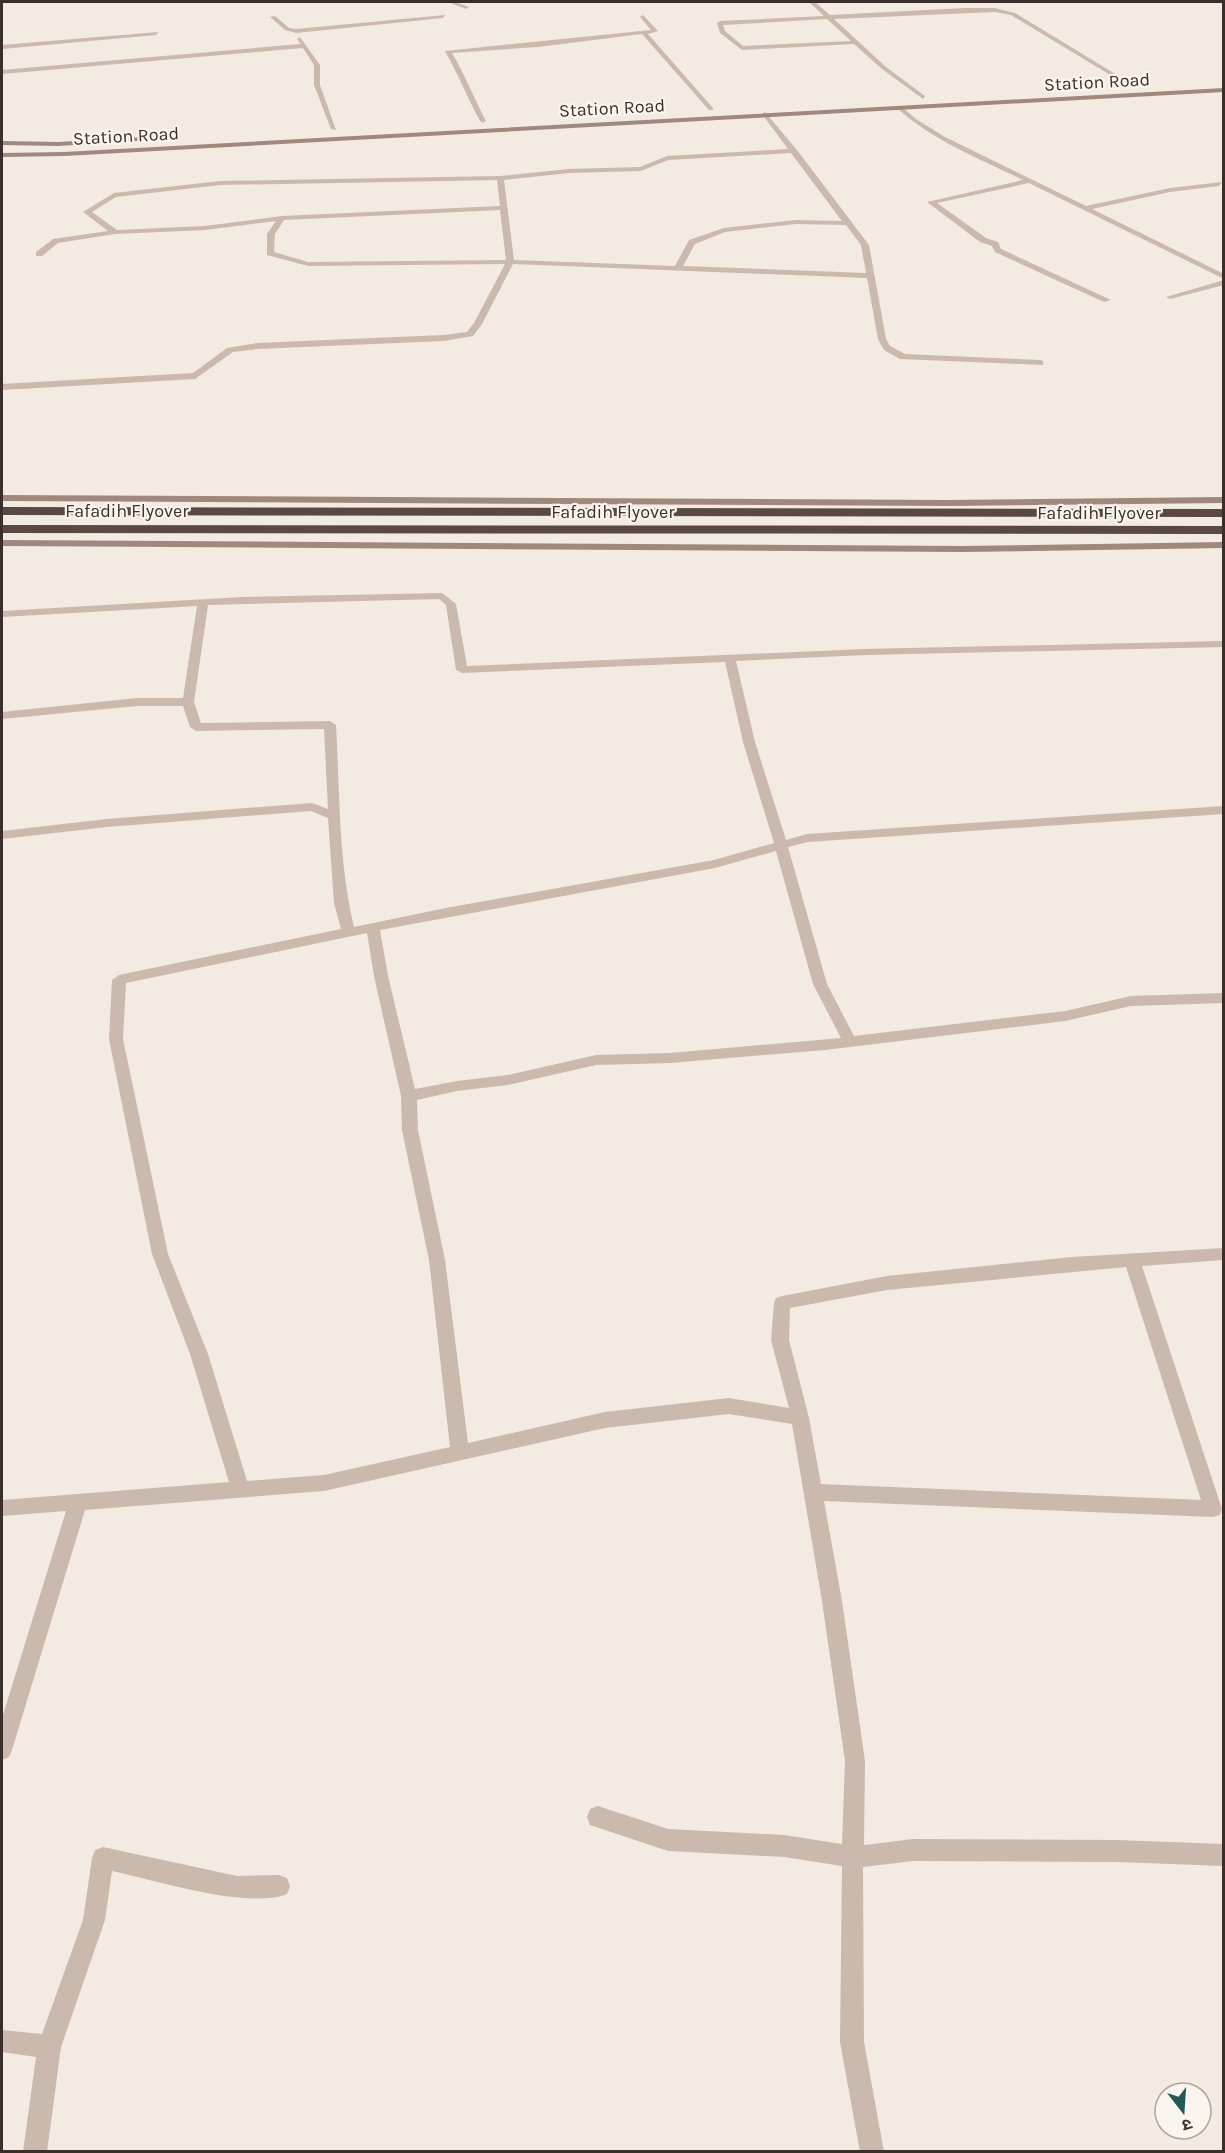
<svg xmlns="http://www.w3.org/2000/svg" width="1225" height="2153" viewBox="0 0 1225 2153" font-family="Karla,'Noto Sans Devanagari',sans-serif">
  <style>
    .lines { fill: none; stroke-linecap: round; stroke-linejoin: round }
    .street { fill: #cbb9ad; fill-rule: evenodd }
    .secondary { fill: #9f887e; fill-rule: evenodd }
    .highway { fill: #5a4943; fill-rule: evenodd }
    .labels { text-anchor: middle; stroke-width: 4.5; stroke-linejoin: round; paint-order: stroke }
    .far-street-label { font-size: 18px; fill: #3a2f2b; stroke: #faf4ee }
  </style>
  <rect width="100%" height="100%" fill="#f3eae1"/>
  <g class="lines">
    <path class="street" d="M448 2H455L469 7 466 9Z
      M809 2H815L830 15 965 8H995L1015 13 1135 86 1130 87 1011 15 995 12 834 19 886 67 925 96 923 99 882 69 854 44 742 50 720 33 717 23 720 21 824 16ZM827 19 851 41 743 46 725 31 723 25Z
      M445 15 443 18 296 33 285 30 270 17 275 16 289 28 296 29Z
      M643 15 658 31 648 34 713 108V110H709L642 34 538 47 452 53C465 75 474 98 486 121L483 123 480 121C467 97 458 74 445 51L651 30 640 17Z
      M158 32 156 35 2 49V45Z
      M300 37 320 65V85L336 130 331 129 314 85V65L303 48 2 74V70L301 44 297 39Z
      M898 107H902L916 119 945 137 1086 206 1170 188 1222 182 1219 186 1170 192 1092 209 1224 274V279L1029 183 937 203 986 238 998 242 1001 249 1111 300 1104 302 995 252 992 246 980 242 927 202 1023 180C980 159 934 141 898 109Z
      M765 112 797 150 869 245 886 339 890 346 905 354 1040 360 1043 361V365L900 359 884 350 878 339 867 278 513 264 482 324 473 336 444 341 257 349 233 352 195 379 2 390V384L193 373 227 348 257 343 444 335 467 332 474 323 505 264 308 266 267 255V234L276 221 205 230 115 234 58 243 42 256H36V252L53 239 108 231 83 212 114 193 220 181 500 176 569 169 640 167 667 156 788 149 762 114ZM791 153 842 221 796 220 724 228 689 240 675 266 514 260 504 180 569 173 641 171 668 160ZM497 180 500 206 282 216 205 226 117 230 92 212 116 197 220 185ZM500 210 506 260 308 262 274 252 275 234 284 220ZM796 224 846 225 861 245 866 273 683 266 695 244 725 232Z
      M1224 280V285L1170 299 1166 297Z
      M442 593 456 604 467 666 865 649 1224 641V647L865 655 736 661 755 742 786 840 807 834 1224 806V814L808 842 788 847 827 984 854 1036 1065 1011 1131 996 1224 993V1003L1131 1006 1065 1021 825 1050 670 1063 596 1065 508 1085 457 1091 417 1100 418 1130 445 1260 468 1443 605 1412 729 1398 789 1408 771 1340 774 1303 776 1298 782 1296 887 1276 1072 1257 1224 1248V1260L1142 1266 1222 1509 1220 1515 1213 1517 824 1501 842 1601 865 1761 864 1845 913 1839 1117 1840 1224 1844V1866L1117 1862 913 1861 863 1867 864 2042 884 2152H860L840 2042 842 1866 784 1857 668 1851 590 1825 587 1817 590 1809 598 1806 668 1829 784 1835 842 1844 845 1761 822 1601 792 1424 729 1414 605 1428 324 1491 85 1510 12 1750 9 1757 2 1760V1718L66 1511 2 1516V1500L229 1482 190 1354 152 1254 109 1039 112 980 119 975 341 929 334 903 328 818 311 811 107 827 2 839V831L107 819 312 803 328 809 324 729 196 731 190 727 183 706H137L2 719V712L137 698H183L197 606 2 617V611L242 597ZM439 599 446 605 456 670 462 673 725 662 743 742 774 843 714 860 446 908 354 927C338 861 340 792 336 725L330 721 201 723 194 702 208 605ZM776 851 813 984 841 1038 670 1053 596 1055 508 1075 457 1081 415 1089 388 976 380 930 715 868ZM367 933 374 976 401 1096 402 1130 429 1260 450 1447 324 1475 247 1481 208 1354 168 1254 123 1039 126 983ZM1126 1267 1201 1500 821 1484 809 1418 789 1340 790 1308 887 1290Z
      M103 1847 237 1876 279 1875 287 1878 290 1886 287 1894C248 1910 155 1880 112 1871L105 1920 61 2047 47 2152H23L36 2057 2 2052V2030L42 2034 83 1920 92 1858 95 1850Z"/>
    <path class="secondary" d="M1224 88V92L64 156 2 157V153L64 152Z
      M163 136 165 139 58 146 2 145V141L58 142Z
      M2 495 949 500 1224 497V503L949 506 2 501Z
      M2 540 962 546 1224 542V548L962 552 2 546Z"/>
    <path class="highway" d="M2 507 1224 509V517L2 515Z
      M2 525 1224 526V534L2 533Z"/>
  </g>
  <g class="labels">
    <g class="far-street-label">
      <text transform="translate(1097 82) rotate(-3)" y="6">Station Road</text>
      <text transform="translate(612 108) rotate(-3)" y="6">Station Road</text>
      <text transform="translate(126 136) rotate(-3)" y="6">Station Road</text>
      <text x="127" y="517">Fafadih Flyover</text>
      <text x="613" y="518">Fafadih Flyover</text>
      <text x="1099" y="519">Fafadih Flyover</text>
    </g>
  </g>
  <rect width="1225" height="2153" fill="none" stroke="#3a2f2b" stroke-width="6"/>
  <g transform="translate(1183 2111) rotate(163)"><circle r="28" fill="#faf4ee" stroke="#ada5a0" stroke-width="1.5"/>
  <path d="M0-4.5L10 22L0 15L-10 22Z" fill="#225a5a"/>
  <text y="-9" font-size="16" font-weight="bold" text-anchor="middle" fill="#3a2f2b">उ</text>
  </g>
</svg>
